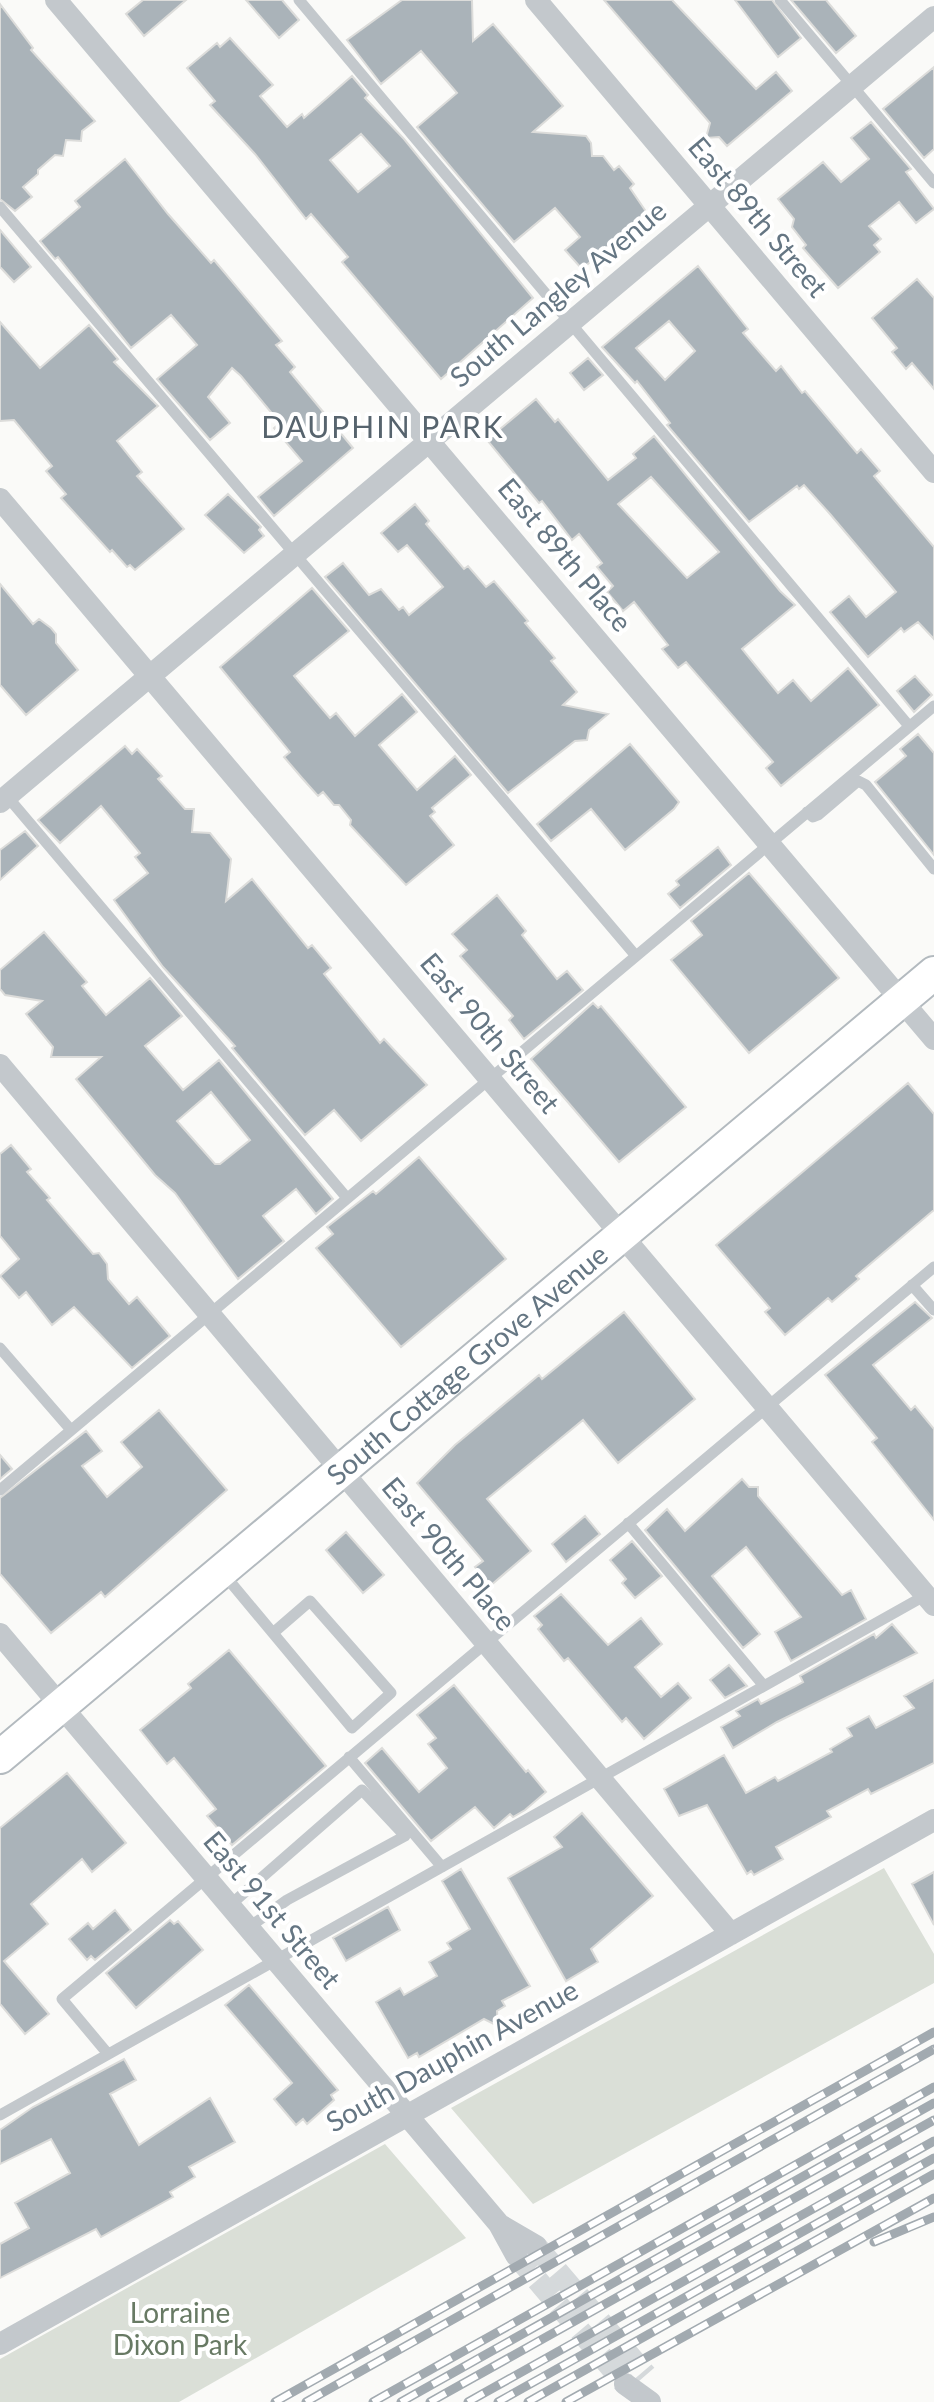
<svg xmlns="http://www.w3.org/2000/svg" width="934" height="2402" viewBox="0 0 934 2402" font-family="Lato,sans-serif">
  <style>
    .green { fill: #dadfd7 }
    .building { fill: #aab3b9; stroke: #dcdcda; stroke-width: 2; fill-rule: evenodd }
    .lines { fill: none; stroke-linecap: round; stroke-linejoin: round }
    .minor-tunnel { stroke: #d5d9db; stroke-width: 22; stroke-dasharray: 22 11; stroke-linecap: butt }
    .secondary-casing { stroke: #b3babf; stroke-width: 36 }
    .service { stroke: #c3c8cc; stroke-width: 11 }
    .minor { stroke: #c3c8cc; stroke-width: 22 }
    .secondary { stroke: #fff; stroke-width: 32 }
    .rail-casing { stroke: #a2aab0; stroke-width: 9 }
    .rail { stroke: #fff; stroke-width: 6; stroke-dasharray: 18; stroke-linecap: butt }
    .labels { text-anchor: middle; stroke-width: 8; stroke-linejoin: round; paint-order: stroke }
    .street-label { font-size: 28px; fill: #657683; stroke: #fff }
    .park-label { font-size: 28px; fill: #687a64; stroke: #fff }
    .neighbourhood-label { font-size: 30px; letter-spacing: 2px; fill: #57646e; stroke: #fff }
  </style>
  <rect width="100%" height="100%" fill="#fafaf8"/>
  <path class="green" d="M884 1868 934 1954V1983L533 2204 451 2108Z
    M385 2144 466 2238 179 2402H0V2359Z"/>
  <path class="building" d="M143 0H186L144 36 126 14Z
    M246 0H282L299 20 279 38Z
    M402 0H472L473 41 493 24 563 106 533 132 586 136 591 143 592 156H603L614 170 619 166 634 184 630 188 647 213 582 269 565 250 580 237 555 208 514 242 417 127 457 93 421 51 381 84 347 40Z
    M604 0H672L756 89 776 72 792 91 727 146 719 137 706 138 710 123Z
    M735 0H772L801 38 778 57Z
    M791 0H826L856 36 836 53Z
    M0 4 33 48 31 50 95 121 82 131 81 141 66 140 63 156 55 155 38 170V174L23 187 32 197 15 211 0 199Z
    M230 38 273 85 260 96 287 127 302 114 304 118 352 76 368 95 365 98 404 139 533 298 441 379 342 262 348 257 311 214 306 219 255 154 210 105 215 101 187 68 217 43 220 47ZM361 134 390 166 358 192 330 160Z
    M934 67V149L924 158 883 109Z
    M871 122 911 169 906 172 934 209 916 223 899 202 869 226 881 239 874 245 880 252 838 288 803 248 806 245 792 227 794 219 778 199 823 162 841 182 869 159 851 138Z
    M125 159 168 214 211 263 214 260 282 341 276 345 295 367 290 372 353 448 274 516 258 497 302 461 274 428 280 423 241 376 232 368 208 397 230 423 210 440 157 379 197 345 171 315 131 348 58 257 55 259 40 241 80 207 75 201Z
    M0 230 31 267 14 282 0 267Z
    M698 266 748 329 743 333 776 371 781 366 802 393 805 391 857 453 861 449 880 471 874 476 934 547V639L918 622 904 632 901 628 868 657 830 612 849 596 866 617 896 592 830 514 804 485 799 489 797 486 749 522 667 425 670 423 637 381 635 383 602 347ZM669 321 695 351 665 380 636 348Z
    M917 279 934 298V389L912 363 906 369 892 352 897 348 872 318Z
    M0 322 40 368 89 325 118 359 114 362 158 406 117 441 142 472 137 476 184 529 135 570 130 565 127 567 112 550 110 552 61 498 66 494 46 471 52 466 14 420 0 421Z
    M588 358 603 375 584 390 570 373Z
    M536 399 555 422 558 419 608 480 636 458 633 454 654 436 780 591 795 605 742 649 778 693 793 680 811 701 848 668 879 705 781 786 766 768 773 762 686 662 678 668 662 649 668 645 634 602 623 611 607 592 613 586 597 567 602 563 579 534 572 540 542 501 539 503 487 440ZM651 477 719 552 687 578 618 504Z
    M228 494 261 527 259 530 264 536 244 553 205 515Z
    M415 504 429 521 426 524 464 569 468 566 486 587 494 581 528 621 525 623 555 658 551 661 577 692 563 705 608 714 589 730 587 740 575 741 508 793 325 577 343 563 369 595 381 589 399 610 403 607 409 615 443 587 407 545 398 552 381 533Z
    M0 584 33 624 39 619 51 628 56 634V643L78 670 26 715 0 685Z
    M312 588 349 631 294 676 330 718 336 713 355 736 402 694 417 712 379 745 417 790 455 756 471 775 432 808 435 812 430 816 454 845 406 885 350 825 351 820 339 805H334L323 792 318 796 302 778 284 757 290 752 220 667Z
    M915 676 932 695 914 712 897 691Z
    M918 734 934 753V855L875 782 906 756 900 749Z
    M630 744 679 802 674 809 625 850 591 809 551 841 537 824Z
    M125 746 132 754 137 749 162 776 158 779 185 809H194L192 832 210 833 231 859 226 901 252 879 308 948 312 945 331 968 324 974 380 1043 384 1039 427 1085 361 1141 334 1110 305 1135 232 1048 235 1046 163 967 114 900 148 873 135 857 140 853 101 806 60 843 38 820Z
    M25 831 38 846 0 880V850Z
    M718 847 731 865 680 908 668 894 679 885 676 881Z
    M749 873 839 978 749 1053 671 960 702 935 691 921Z
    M497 895 526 931 522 935 557 979 567 971 583 990 524 1039 509 1020 513 1016 460 956 467 950 452 934Z
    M44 932 87 982 82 986 106 1015 150 978 182 1016 145 1046 183 1090 219 1060 333 1199 316 1214 296 1189 263 1216 284 1241 238 1279 175 1193 155 1175 76 1079 101 1057H51L53 1047 26 1014 42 1001 5 995 0 989V970ZM211 1092 250 1140 220 1164H215L177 1121Z
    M593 1003 598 1008 601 1006 686 1107 619 1162 531 1059Z
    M908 1083 934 1114V1210L856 1276 859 1279 832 1302 828 1298 785 1335 765 1312 770 1308 716 1245Z
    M11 1145 31 1169 27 1172 50 1198 47 1200 93 1254 99 1253 107 1264 108 1279 129 1304 137 1297 170 1336 132 1368 74 1307 52 1325 26 1292 19 1298 0 1276 19 1259 0 1236V1154Z
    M419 1157 506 1259 401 1347 316 1248 333 1234 327 1227 373 1191 376 1194Z
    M915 1302 932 1318 873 1365 911 1410 915 1406 934 1429V1520L872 1442 877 1438 825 1375Z
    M624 1312 695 1399 618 1463 583 1420 487 1499 531 1551 490 1586 475 1567 483 1561 417 1483 455 1445 539 1375 542 1379Z
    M159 1410 227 1490 105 1597 101 1592 51 1633 0 1574V1498L86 1431 102 1451 82 1466 107 1497 142 1467 121 1442Z
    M0 1455 12 1469 0 1479Z
    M742 1479 749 1487H758V1496L842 1595 851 1590 866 1619 791 1661 775 1632 801 1617 746 1547 712 1576 760 1634 743 1648 645 1530 667 1509 685 1531Z
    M585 1516 600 1534 566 1562 552 1544Z
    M346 1532 384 1575 363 1593 326 1550Z
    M632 1541 662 1576 635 1598 622 1583 626 1579 610 1560Z
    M561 1594 608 1645 641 1618 662 1644 635 1667 661 1697 678 1683 691 1698 644 1739 626 1718 622 1722 568 1658 564 1661 538 1629 542 1625 534 1616Z
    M892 1624 917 1653 777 1722 733 1748 721 1727 740 1716 736 1711 758 1699 761 1704 794 1687 803 1682 800 1676 874 1634 876 1638Z
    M229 1650 326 1766 232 1845 207 1816 216 1809 174 1758 167 1764 140 1730 191 1688 188 1684Z
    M729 1665 747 1686 725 1698 710 1680Z
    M934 1680V1763L871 1794 868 1789 827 1811 831 1817 776 1847 783 1859 754 1875 751 1871 747 1874 707 1805 679 1816 664 1789 724 1755 746 1793 775 1777 778 1781 832 1752 830 1749 852 1736 847 1728 869 1716 876 1728 914 1708 904 1696Z
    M454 1685 526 1772 528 1770 546 1792 525 1810 513 1817 510 1814 494 1828 475 1807 431 1841 365 1763 382 1748 419 1792 447 1768 428 1744 436 1738 417 1715Z
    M67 1773 126 1843 92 1872 82 1859 31 1904 48 1924 4 1961 49 2014 25 2034 0 2004V1828Z
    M582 1813 653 1896 591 1949 598 1962 566 1981 508 1878 562 1847 554 1837Z
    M461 1869 530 1986 502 2001 505 2006 497 2011 498 2026 484 2019 419 2057 417 2053 408 2058 376 2002 400 1988 404 1995 437 1976 429 1962 451 1949 447 1943 470 1929 442 1881Z
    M934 1872V1925L912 1884Z
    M388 1907 400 1930 346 1961 333 1938Z
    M115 1910 131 1930 95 1960 91 1956 87 1960 69 1939 88 1923 93 1929Z
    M170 1920 174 1924 178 1921 203 1950 136 2008 106 1973Z
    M249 1985 338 2090 331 2095 334 2100 307 2124 303 2119 296 2125 274 2099 292 2083 225 2005Z
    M124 2059 136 2080 110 2094 139 2145 210 2098 235 2142 189 2167 195 2177 170 2192 173 2197 101 2237 96 2229 0 2278V2244L29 2228 15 2203 70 2173 51 2139 0 2164V2130L33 2107Z"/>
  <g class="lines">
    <path class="minor-tunnel" d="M536 2246 646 2375
      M516 2255 625 2384"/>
    <g class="secondary-casing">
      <g id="secondary">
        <path id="s1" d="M0 1757 934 973"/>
      </g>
    </g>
    <path class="service" d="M299 0 909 726
      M780 0 934 183
      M0 207 636 956
      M6 795 347 1198
      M807 812 813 817 818 815 858 781 866 785 934 869
      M912 1285 934 1310
      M0 1348 71 1430
      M0 1490 934 706
      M628 1523 764 1686
      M222 1572 352 1728 391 1693 310 1601 273 1633
      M349 1757 442 1867
      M229 1906 362 1790 405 1836 287 1900 248 1928
      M108 2054 62 1999 934 1267
      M0 2115 926 1595"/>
    <path class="minor" d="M56 0 934 1039
      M536 0 934 472
      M0 499 934 1605
      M0 802 934 17
      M0 1065 731 1934
      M0 1634 499 2224 516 2255
      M500 2225 536 2246
      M0 2344 934 1820
      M625 2384 650 2402"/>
    <use href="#secondary" class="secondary"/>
    <g class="rail-casing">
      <path id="rail" d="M874 2242 934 2217
        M275 2402 934 2032
        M306 2402 934 2049
        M373 2402 934 2087
        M401 2402 934 2103
        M430 2402 934 2120
        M468 2402 934 2141
        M498 2402 934 2158
        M528 2402 934 2174
        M566 2402 934 2198"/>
    </g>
    <use href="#rail" class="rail"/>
  </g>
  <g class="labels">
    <g class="street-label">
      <text transform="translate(758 217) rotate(50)" y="10">East 89th Street</text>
      <text transform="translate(558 294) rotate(-40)" y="10">South Langley Avenue</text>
      <text transform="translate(565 555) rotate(50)" y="10">East 89th Place</text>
      <text transform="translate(490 1033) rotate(50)" y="10">East 90th Street</text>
      <text dy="10" stroke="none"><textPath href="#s1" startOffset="610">South Cottage Grove Avenue</textPath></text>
      <text transform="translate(449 1554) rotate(50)" y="10">East 90th Place</text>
      <text transform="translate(272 1910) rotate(50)" y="10">East 91st Street</text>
      <text transform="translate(452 2056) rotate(-29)" y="10">South Dauphin Avenue</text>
    </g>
    <g class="park-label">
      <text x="180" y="2323">Lorraine<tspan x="180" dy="32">Dixon Park</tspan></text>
    </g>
    <g class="neighbourhood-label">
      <text x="383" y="438">DAUPHIN PARK</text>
    </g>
  </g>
</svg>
